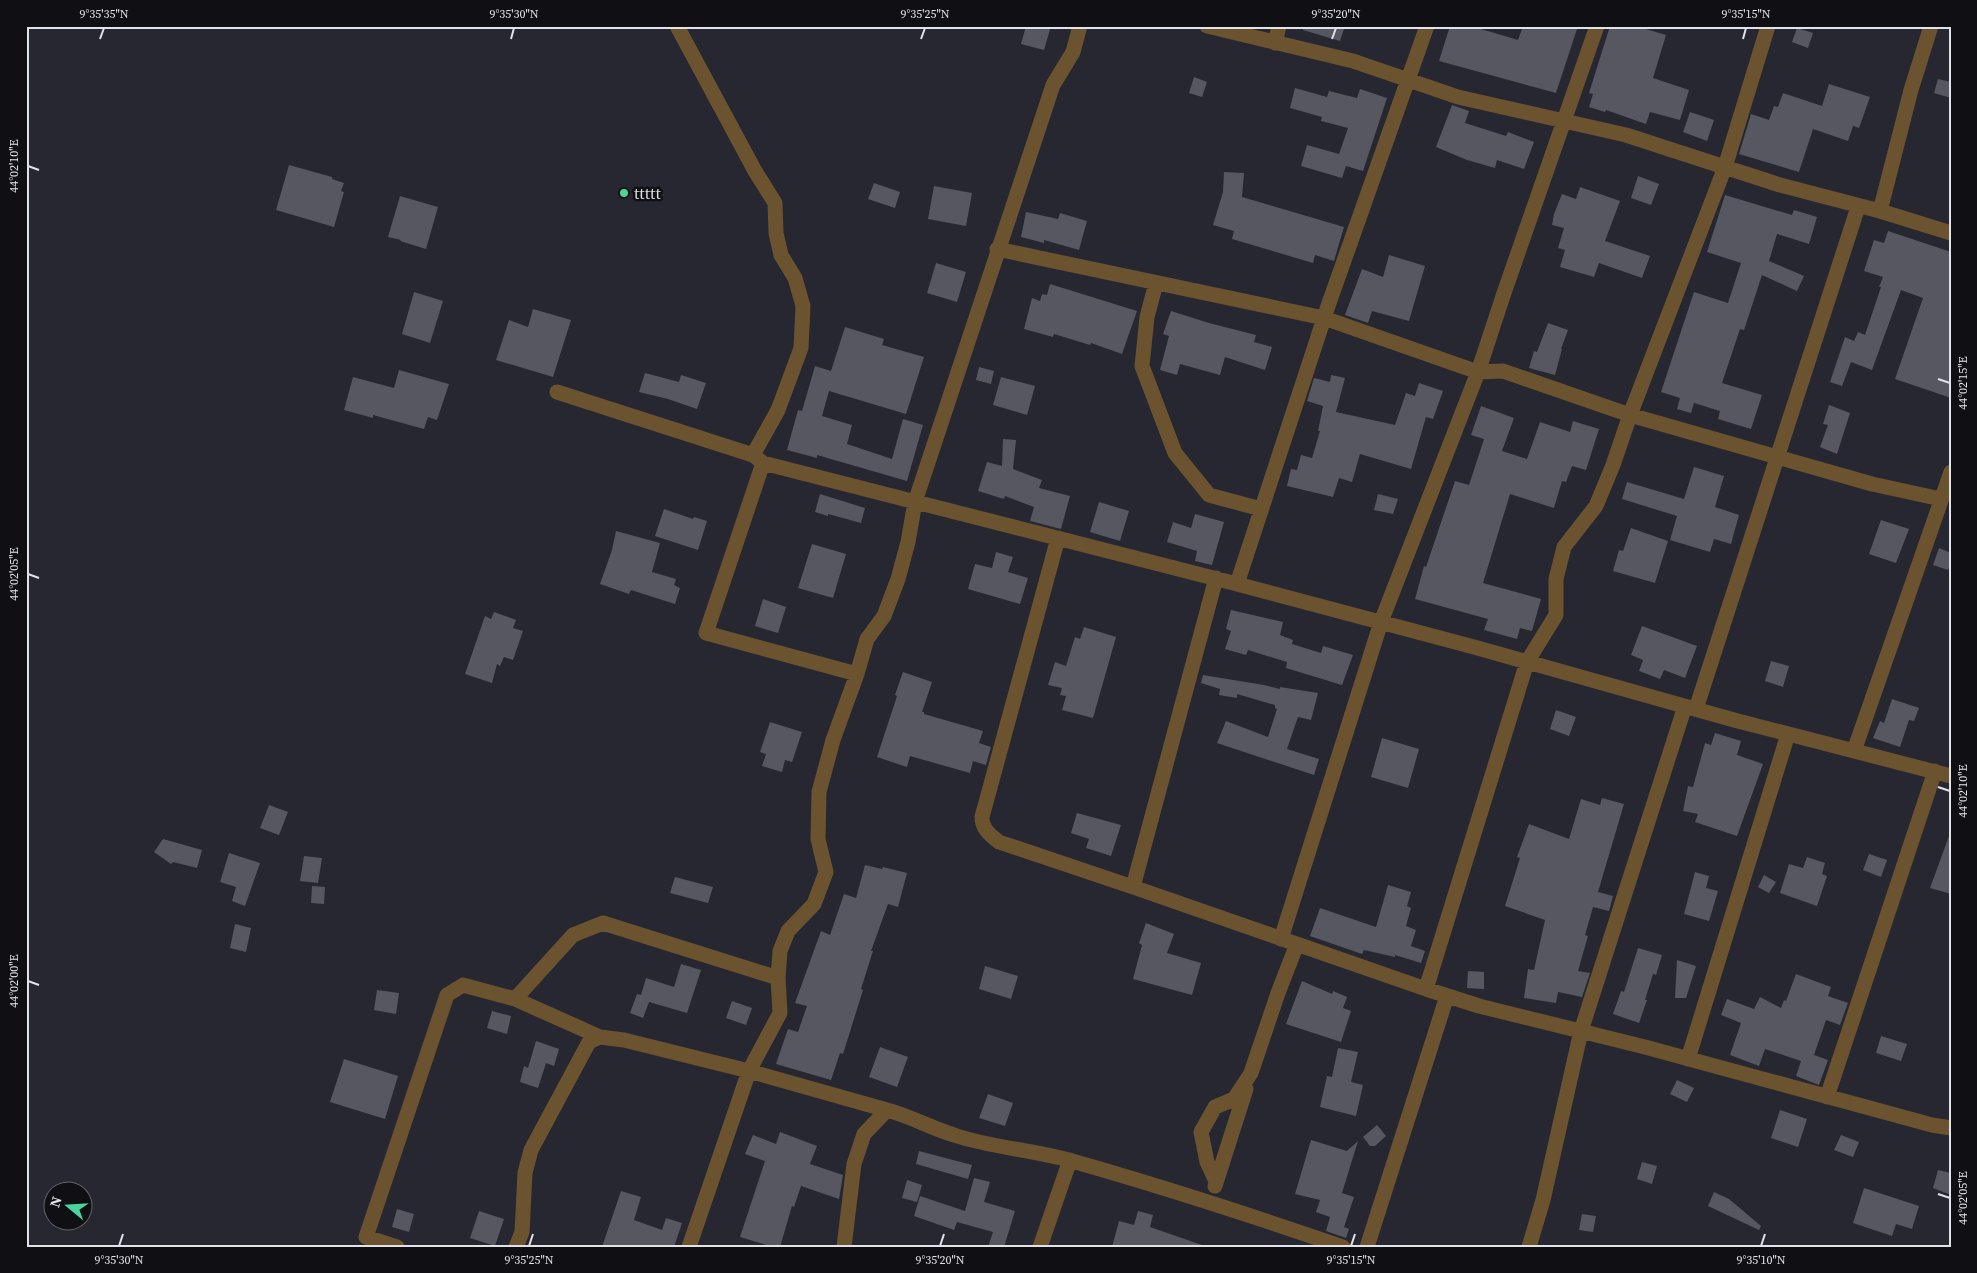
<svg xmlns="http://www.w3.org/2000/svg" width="1977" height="1273" viewBox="0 0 1977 1273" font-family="'Source Serif 4',serif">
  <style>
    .building { fill: #565761 }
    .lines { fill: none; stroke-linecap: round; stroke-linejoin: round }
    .street { stroke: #6a532e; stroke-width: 15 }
    .ticks { fill: none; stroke: #e2e3e9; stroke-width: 2 }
    .poi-dot { fill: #4cd49b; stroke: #101014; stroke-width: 2 }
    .labels { text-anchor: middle; stroke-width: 5; stroke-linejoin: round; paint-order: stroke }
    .poi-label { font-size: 16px; fill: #e2e3e9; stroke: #101014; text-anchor: start }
    .neatline { fill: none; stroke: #e2e3e9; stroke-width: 2 }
    .ticks-label { font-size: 12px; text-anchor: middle; fill: #e2e3e9 }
  </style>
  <rect width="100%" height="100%" fill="#262730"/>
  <path class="building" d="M1026 26H1051L1044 50 1021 44Z
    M1303 26H1345L1340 41 1303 30Z
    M1450 26H1471L1518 40 1523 26H1578L1556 93 1439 61Z
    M1610 26H1636L1666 35 1653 78 1689 90 1680 120 1650 112 1646 124 1606 110 1605 112 1589 107 1593 94 1589 93Z
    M1797 28 1813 33 1808 48 1792 42Z
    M1194 77 1207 82 1202 97 1189 93Z
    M1938 79 1951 82V98L1934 93Z
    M1829 84 1870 97 1859 128 1853 126 1848 141 1813 129 1799 172 1739 154 1751 114 1769 120 1774 106 1778 107 1783 93 1822 106Z
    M1295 88 1327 97 1329 91 1357 98 1360 89 1387 98 1363 171 1346 166 1342 178 1301 166 1307 145 1339 154 1348 128 1321 121 1322 117 1290 108Z
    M1452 105 1469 111 1465 123 1506 136 1508 132 1534 142 1524 169 1497 160 1495 168 1467 160 1436 147Z
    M1690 112 1714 120 1707 141 1683 132Z
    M289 165 332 177V179L344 183 341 191 344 192 334 227 276 210Z
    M1224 172 1244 173 1242 197 1344 227 1334 261 1315 255 1313 263 1232 239 1234 231 1213 225 1223 192Z
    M1638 176 1659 184 1651 205 1631 198Z
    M874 183 900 192 895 208 868 199Z
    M934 186 972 193 966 226 928 219Z
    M1580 187 1620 201 1605 241 1650 256 1642 278 1599 263 1594 277 1560 267 1565 250 1558 248 1564 228 1552 225 1554 214 1562 194 1576 199Z
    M1725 195 1792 215 1794 210 1817 217 1809 244 1777 234 1769 261 1804 276 1797 291 1762 275 1744 330 1740 329 1722 383 1762 395 1751 429 1718 419 1720 411 1694 403 1691 413 1677 409 1680 398 1661 392 1694 292 1728 303 1741 263 1707 252Z
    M400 196 438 207 426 249 400 241 401 240 388 237Z
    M1026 212 1058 219 1060 213 1087 221 1079 250 1044 240V243L1021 237Z
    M1888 231 1951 252V398L1895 379 1923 298 1901 290 1872 370 1851 362 1842 386 1830 382 1845 337 1854 341 1858 332 1865 335 1881 287H1879L1883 277 1864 271 1874 240 1884 243Z
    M1389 255 1425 266 1409 321 1372 311 1368 323 1345 315 1362 269 1383 277Z
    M936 263 966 272 957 302 927 293Z
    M1050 284 1137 311 1122 354 1091 343 1090 345 1054 334 1053 337 1024 329 1032 298 1040 301 1042 294 1047 295Z
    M414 292 443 301 430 343 402 334Z
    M533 309 571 320 553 377 496 360 509 320 528 327Z
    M1171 311 1209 323 1256 335 1254 342 1272 347 1265 370 1225 357 1220 375 1180 364 1177 375 1160 370 1169 336 1163 334Z
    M1548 323 1568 330 1561 349H1562L1555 375 1529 368 1534 351 1537 352Z
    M845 327 884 339 882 345 924 357 906 414 829 391 822 416 852 425 847 444 892 459 903 419 923 425 907 481 817 455V458L787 450 798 410 802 411 815 366 831 371Z
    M979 367 994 371 991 384 976 380Z
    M399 370 449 384 437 420 428 417 424 429 373 415V418L344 410 353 377 394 388Z
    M645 373 679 382 681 375 706 383 697 409 668 399 639 392Z
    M1331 375 1345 378 1336 412 1395 425 1406 393 1415 396 1419 383 1443 391 1433 419 1426 417 1411 469 1360 454 1352 482 1339 478 1333 497 1287 486 1291 469 1297 470 1301 455 1312 458 1320 431H1318L1323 406 1307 401 1314 378 1330 382Z
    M1001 377 1035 386 1027 415 993 405Z
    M1829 405 1850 413 1837 454 1820 447 1828 425 1823 424Z
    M1481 406 1514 418 1502 451 1527 459 1540 422 1570 432 1573 421 1599 429 1586 470 1572 466 1566 482 1562 481 1554 508 1510 494 1483 583 1541 599 1532 631 1520 628 1517 639 1484 630 1488 619 1415 599 1424 566 1426 567 1455 481 1469 485 1484 439 1471 435Z
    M1003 439 1016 440 1013 469 1042 480 1039 488 1070 496 1061 529 1030 521 1034 507 1005 496 1004 499 978 491 987 462 1002 466Z
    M1694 467 1724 476 1715 507 1739 515 1731 544 1714 539 1710 552 1670 540 1677 516 1622 499 1627 482 1684 499Z
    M820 494 865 508 861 523 828 514V516L815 512Z
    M1378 494 1398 499 1393 514 1374 510Z
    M1099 502 1129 511 1120 541 1090 532Z
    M664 509 693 519 694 517 707 521 698 550 655 536Z
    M1195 514 1224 522 1212 565 1195 561 1197 551 1167 542 1173 522 1191 528Z
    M1881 520 1909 529 1896 563 1869 554Z
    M1631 528 1668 541 1655 583 1613 571 1619 550 1623 551Z
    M616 531 660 543 652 572 676 579 674 585 680 588 675 604 631 590 629 594 600 584 612 550Z
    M812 544 846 554 833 598 798 588Z
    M1939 548 1951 553V562L1948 570 1933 565Z
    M996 552 1013 557 1008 572 1028 578 1020 604 968 589 975 564 992 568Z
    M763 599 786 607 778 633 755 626Z
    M1231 610 1283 622 1280 635 1293 640 1292 644 1321 653 1323 646 1353 655 1342 685 1286 668 1287 662 1248 650 1246 655 1225 649 1231 631 1226 629Z
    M494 612 516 620 513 628 523 631 513 660 504 657 500 666 497 664 492 683 465 674 485 616 491 619Z
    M1642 626 1697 646 1685 678 1664 670 1660 679 1639 671 1643 660 1631 655Z
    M1084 627 1116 637 1093 718 1062 710 1066 696 1060 695 1062 688 1048 685 1055 662 1066 666 1075 637 1080 639Z
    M1771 661 1789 666 1783 687 1765 681Z
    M903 672 932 682 922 712H924V714L983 731 979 743 991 747 986 765 973 761 970 773 910 756 907 767 877 757 897 696 895 695Z
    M1203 675 1264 685 1280 689V687L1318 693 1311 720 1298 717 1287 749 1319 759 1314 775 1217 743 1226 721 1268 737 1277 709 1275 708V705L1237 694V698L1219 695 1220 689 1201 683Z
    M1892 699 1919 708 1914 721 1909 720 1900 747 1873 738 1880 721 1884 723Z
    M1556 710 1576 717 1569 736 1550 729Z
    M770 722 802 732 792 762 785 760 782 772 762 766 766 754 760 752Z
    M1715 733 1741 741 1737 755 1763 764 1737 836 1695 822 1698 814 1683 811 1688 786 1693 787 1705 743 1711 745Z
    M1382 738 1419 749 1408 788 1371 777Z
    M1602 798 1624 804 1598 892 1613 896 1609 911 1593 907 1585 935 1588 936 1578 971 1590 973 1582 997 1558 992 1556 1003 1524 998 1528 969 1534 970 1545 920 1505 906 1520 858 1517 857 1529 824 1569 839 1581 799 1600 805Z
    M269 805 288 812 279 835 260 828Z
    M1077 813 1121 825 1111 856 1086 848 1089 839 1071 833Z
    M1949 836H1951V894L1930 888Z
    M163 839 202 850 197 868 173 862 171 864 154 852Z
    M229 853 260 863 245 906 232 901 236 887 220 882Z
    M1869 854 1887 860 1881 877 1863 870Z
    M304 856 322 858 318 883 300 881Z
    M1807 857 1825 863 1822 874 1827 876 1817 906 1780 893 1789 864 1803 868Z
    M865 865 882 869 883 867 907 873 898 907 888 904 871 951H873L861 989 863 990 843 1054 840 1053 831 1080 776 1064 788 1029 798 1032 807 1006 795 1003 821 931 830 935 844 894 856 898Z
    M1695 872 1709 876 1706 888 1718 891 1709 921 1684 914Z
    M1764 875 1776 882 1769 893 1758 887Z
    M675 877 713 887 708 903 670 893Z
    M1388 885 1411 892 1407 906 1411 908 1406 926 1416 930 1411 946 1425 951 1421 963 1395 955V957L1364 950 1362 954 1310 936 1320 908 1376 927Z
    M312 886 325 887 324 904 311 903Z
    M1146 923 1174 934 1167 953 1201 963 1192 995 1133 979 1142 945 1139 943Z
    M235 924 251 928 246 952 230 948Z
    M1638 948 1662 955 1656 975 1653 974 1645 1000H1647L1639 1023 1613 1014 1621 991 1624 992Z
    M1677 960 1696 966 1686 998H1675Z
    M681 964 701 970 687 1013 649 1002 643 1018 630 1013 637 994 641 995 646 978 674 987Z
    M985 966 1018 976 1011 999 979 989Z
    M1468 971 1484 972V989L1467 988Z
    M1796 974 1831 987 1828 996 1848 1003 1840 1025 1826 1020 1814 1055 1828 1060 1819 1085 1796 1076 1801 1061 1765 1049 1759 1066 1730 1055 1741 1023 1721 1015 1727 999 1754 1009 1760 997 1781 1008 1784 1000 1786 1001Z
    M1302 981 1332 994 1333 991 1347 997 1343 1008 1351 1011 1341 1042 1286 1024Z
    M377 990 399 993 396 1014 374 1010Z
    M732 1001 752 1008 746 1025 726 1018Z
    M492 1011 511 1016 507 1034 487 1028Z
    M1881 1036 1907 1044 1901 1061 1876 1053Z
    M536 1041 559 1049 554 1066 546 1063 538 1088 520 1082 524 1066 528 1068Z
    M880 1047 908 1057 897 1087 869 1077Z
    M1338 1048 1358 1052 1351 1082 1363 1085 1356 1116 1320 1107 1327 1076 1332 1077Z
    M344 1059 398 1076 385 1119 330 1102Z
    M1677 1080 1694 1088 1687 1102 1670 1094Z
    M988 1094 1013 1103 1005 1126 979 1118Z
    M1780 1110 1807 1119 1798 1147 1771 1138Z
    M1377 1125 1386 1136 1375 1146H1370L1363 1137Z
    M780 1132 817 1146 810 1164 843 1175 839 1199 801 1186 794 1207 792 1206 780 1247H773L740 1237 765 1161 745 1154 753 1135 776 1144Z
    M1841 1135 1859 1142 1853 1157 1834 1150Z
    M1311 1140 1347 1151 1358 1141 1342 1193 1354 1197 1344 1227 1349 1229 1346 1238 1326 1231 1330 1217 1316 1212 1320 1200 1295 1194Z
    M919 1151 972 1165 968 1179 916 1164Z
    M1642 1162 1657 1166 1652 1184 1637 1179Z
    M1938 1170 1951 1173V1195L1933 1188Z
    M974 1178 990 1182 984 1202 1015 1211 1004 1247H988L993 1232 957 1222 954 1230 914 1216 920 1196 965 1211Z
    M907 1180 922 1185 917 1202 902 1198Z
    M1864 1188 1919 1206 1912 1229 1896 1224 1892 1236 1853 1223Z
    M621 1191 641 1197 634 1220 662 1230 666 1218 682 1223 674 1247H602Z
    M1714 1192 1729 1199 1761 1226 1759 1230 1708 1206Z
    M397 1209 414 1214 409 1232 392 1227Z
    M479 1211 504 1219 495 1246 470 1238Z
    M1138 1211 1153 1215 1150 1227 1202 1245 1201 1247H1112L1119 1221 1134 1225Z
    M1582 1214 1596 1216 1593 1232 1579 1230Z"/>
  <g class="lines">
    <path class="street" d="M677 26 755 171 775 203 776 233 781 255 795 278 803 306 801 348 778 410 753 455 763 463 1237 584 1474 647 1734 720 1951 776
      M1207 26 1353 61 1458 97 1626 135 1780 185 1880 211 1951 233
      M1275 43 1279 26
      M1880 211 1911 90 1931 26
      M997 249 1324 318 1478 372 1504 293 1597 26
      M1156 283 1147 317 1142 366 1175 453 1209 495 1261 509
      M557 392 753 455
      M1058 538 982 817C982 829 990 835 999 842L1133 887 1426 989 1479 1006 1645 1047 1932 1125 1951 1128
      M1237 584 1328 306 1427 26
      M857 674 867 639 884 616 898 579 908 542 915 502 1053 85 1073 52 1080 26
      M1696 709 1858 207
      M1854 751 1951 472
      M1133 887 1216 578
      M1281 939 1381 622 1478 372 1503 371 1630 415 1872 484 1941 499
      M1426 989 1527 662 1556 615V579L1564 547 1596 506 1613 465 1630 415 1725 167 1768 26
      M515 999 573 935 603 923 778 978
      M1688 1059 1788 734
      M1827 1097 1935 771
      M1216 1181 1207 1162 1201 1132 1215 1107 1234 1099 1251 1073 1278 993 1297 944
      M1215 1186 1246 1089
      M397 1247 366 1237 447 995 463 985 515 999 600 1037
      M516 1247 522 1232 525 1173 531 1150 589 1042 600 1037 624 1040 749 1071 887 1110
      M689 1247 749 1071 780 1013 778 978 780 951 788 931 814 904 826 872 818 839 819 792 833 740 857 674 706 633 763 463
      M844 1247 854 1164 864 1134 887 1110C910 1116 931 1128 954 1135 993 1148 1034 1150 1072 1161 1164 1187 1253 1216 1343 1247
      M1040 1247 1070 1160
      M1367 1247 1447 996
      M1529 1247 1543 1200 1581 1031 1685 706"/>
  </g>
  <path class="ticks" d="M100 39 104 28M511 39 514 28M921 39 925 28M1332 39 1336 28M1743 39 1746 28M28 166 39 170M1938 379 1950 383M28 574 39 578M1938 787 1950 791M28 981 39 985M1938 1194 1950 1198M119 1246 123 1234M529 1246 533 1234M940 1246 944 1234M1351 1246 1355 1234M1761 1246 1765 1234"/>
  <circle class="poi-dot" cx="624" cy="193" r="5"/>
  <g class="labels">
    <g class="poi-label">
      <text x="634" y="199">ttttt</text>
    </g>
  </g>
  <rect width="1977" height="1273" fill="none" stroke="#101014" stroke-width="55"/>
  <g transform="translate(68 1206) rotate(288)"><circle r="24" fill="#101014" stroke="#646469"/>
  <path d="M0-4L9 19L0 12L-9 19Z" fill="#4cd49b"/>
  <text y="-8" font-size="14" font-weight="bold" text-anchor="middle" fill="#e2e3e9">N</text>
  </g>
  <rect x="28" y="28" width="1922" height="1218" class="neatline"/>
  <g class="ticks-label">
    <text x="104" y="18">9°35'35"N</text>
    <text x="514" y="18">9°35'30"N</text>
    <text x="925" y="18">9°35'25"N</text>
    <text x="1336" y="18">9°35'20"N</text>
    <text x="1746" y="18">9°35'15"N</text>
    <text transform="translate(14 166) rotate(-90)" y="4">44°02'10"E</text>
    <text transform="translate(1963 383) rotate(-90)" y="4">44°02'15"E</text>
    <text transform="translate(14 574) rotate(-90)" y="4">44°02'05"E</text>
    <text transform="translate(1963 791) rotate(-90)" y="4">44°02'10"E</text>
    <text transform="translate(14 981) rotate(-90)" y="4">44°02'00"E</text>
    <text transform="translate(1963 1198) rotate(-90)" y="4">44°02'05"E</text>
    <text x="119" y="1264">9°35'30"N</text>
    <text x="529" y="1264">9°35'25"N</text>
    <text x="940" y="1264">9°35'20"N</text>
    <text x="1351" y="1264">9°35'15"N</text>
    <text x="1761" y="1264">9°35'10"N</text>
  </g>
</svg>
